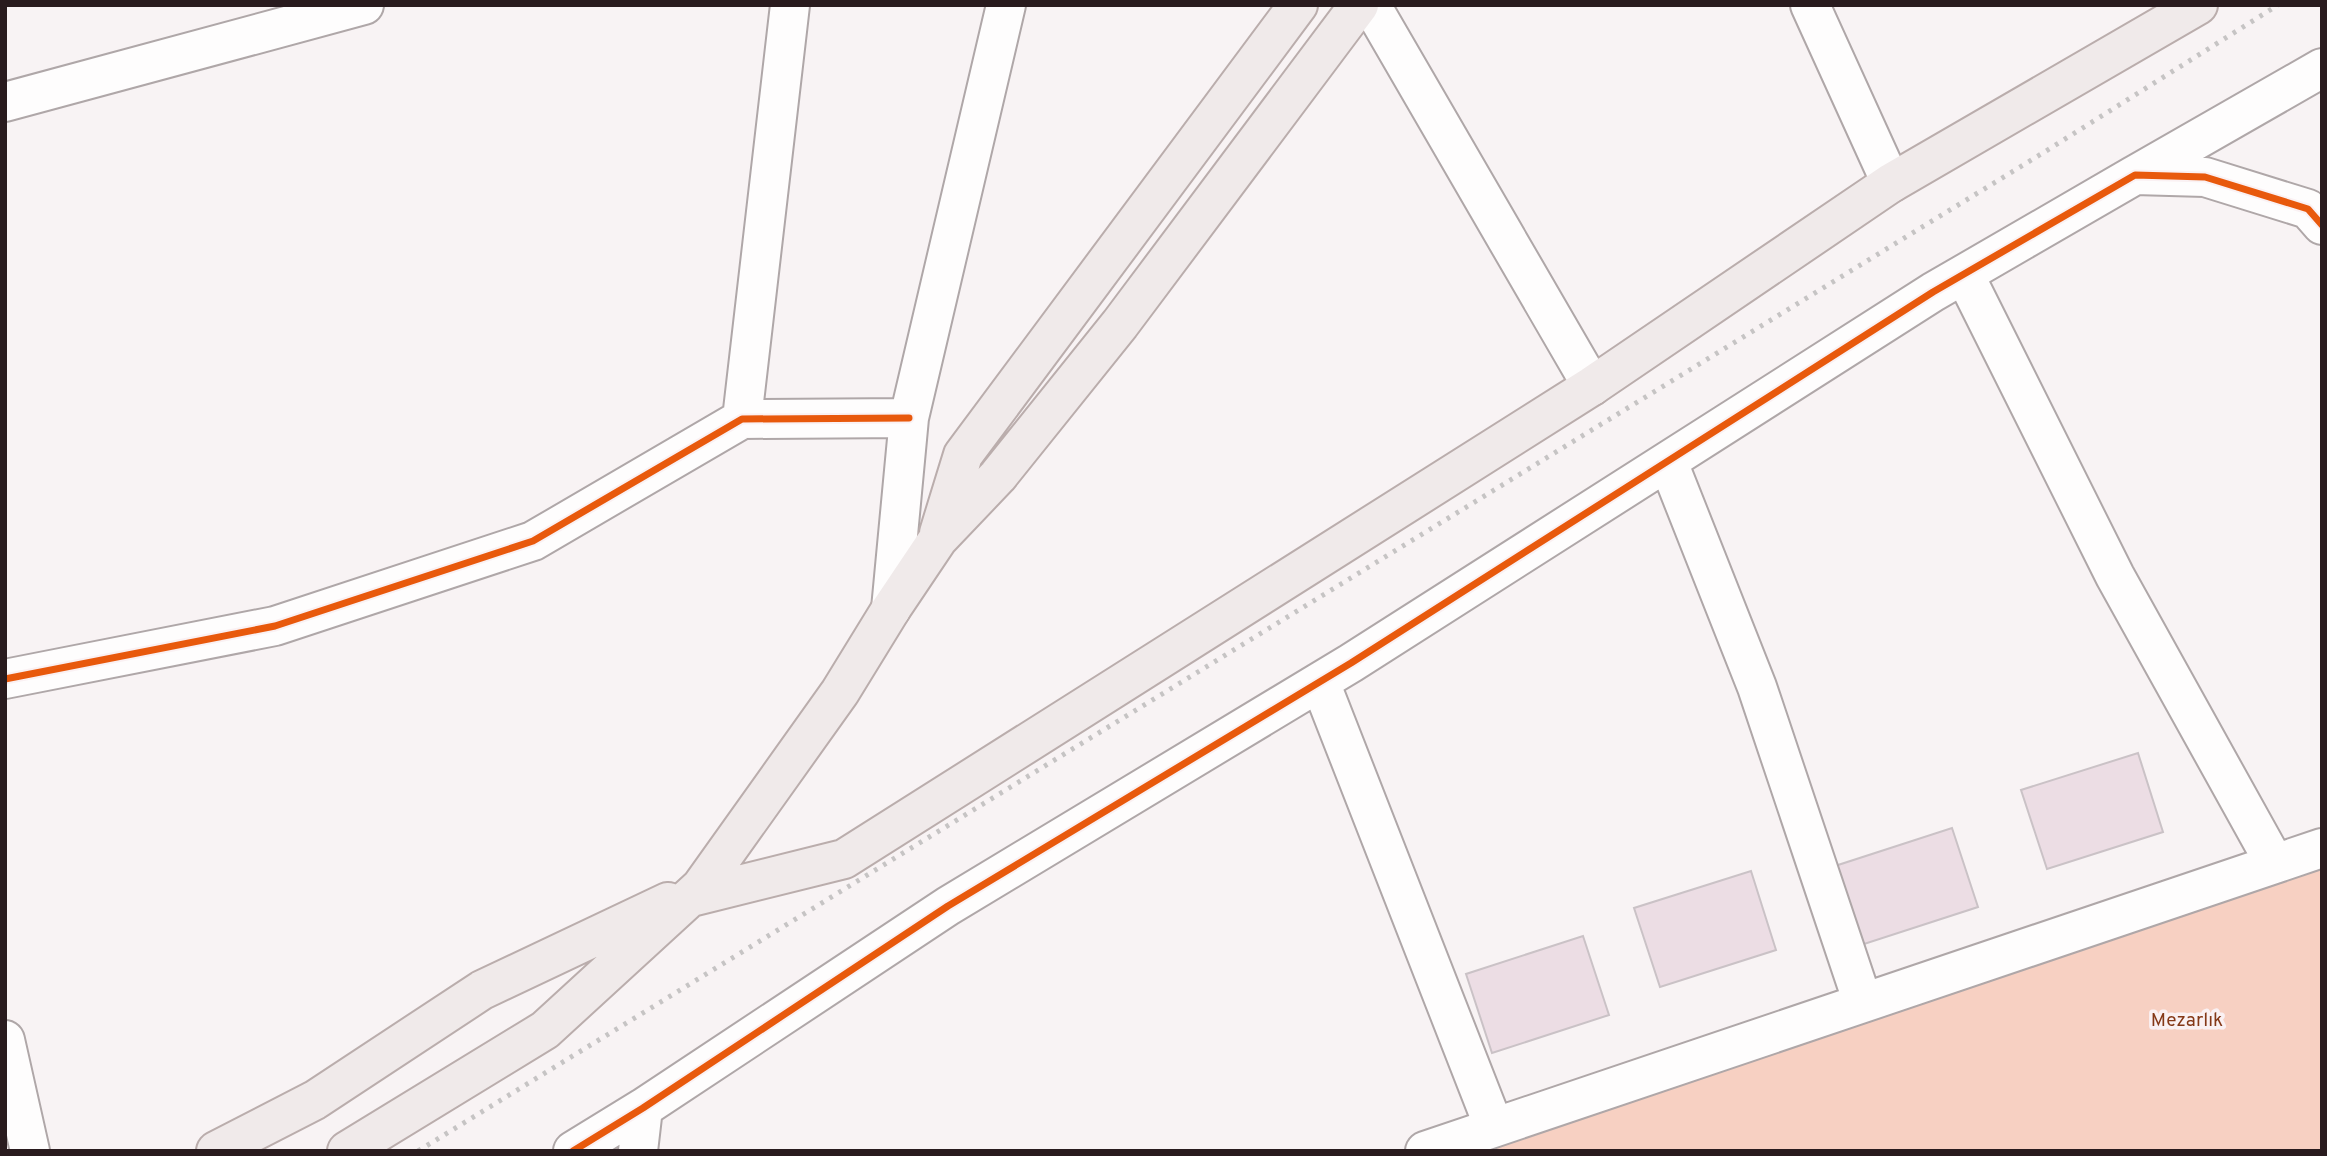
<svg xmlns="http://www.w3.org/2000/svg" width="2327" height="1156" viewBox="0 0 2327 1156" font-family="Overpass,sans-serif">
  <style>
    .green { fill: #f7d0c2 }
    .building { fill: #ecdde4; stroke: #cac2c6; stroke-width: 2 }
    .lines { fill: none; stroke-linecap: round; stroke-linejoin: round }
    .minor-casing { stroke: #afa7a8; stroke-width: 42 }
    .major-casing { stroke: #baadac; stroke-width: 42 }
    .minor { stroke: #fefdfd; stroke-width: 38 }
    .major { stroke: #f0eaea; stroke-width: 38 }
    .rail { stroke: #c6c4c4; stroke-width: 5; stroke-dasharray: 3.5 7; stroke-linecap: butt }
    .cycleway-casing { stroke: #faf1f3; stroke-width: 11 }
    .cycleway { stroke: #e8590c; stroke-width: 7 }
    .labels { text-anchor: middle; stroke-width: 7; stroke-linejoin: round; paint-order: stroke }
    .park-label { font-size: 19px; fill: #843817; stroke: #faf1f3 }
  </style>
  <rect width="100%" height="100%" fill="#f8f3f4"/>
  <path class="green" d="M2322 840V1151H1441Z"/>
  <path class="building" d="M2138 753 2163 832 2047 869 2021 790Z
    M1952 828 1978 907 1861 945 1835 866Z
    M1751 871 1776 950 1660 987 1634 908Z
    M1583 936 1609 1015 1492 1053 1466 974Z"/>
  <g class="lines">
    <g class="minor-casing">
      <path id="minor" d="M1371 5 1592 386
        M1810 5 1891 183
        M5 102 364 5
        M2135 175 2322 68
        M1964 274 2115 576 2275 864
        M742 419 790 5
        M1668 462 1757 687 1863 1003
        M891 609 909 418 1006 5
        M5 679 275 626 533 541 742 419 909 418
        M1320 682 1494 1127
        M5 1040 30 1151
        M573 1151 643 1108 948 906 1351 663 1933 292 2135 175 2205 177 2308 209 2322 225
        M638 1151 643 1108
        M1425 1151 2322 848"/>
    </g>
    <g class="major-casing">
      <path id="major" d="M939 533 963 455 1298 5
        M691 897 844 859 1592 386 1891 183 2198 5
        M216 1151 315 1100 482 990 668 902
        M347 1151 545 1030 701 887 840 692 891 609 938 539 998 476 1120 324 1359 5"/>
    </g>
    <use href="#minor" class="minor"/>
    <use href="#major" class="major"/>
    <path class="rail" d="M418 1151 2046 151 2278 5"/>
    <g class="cycleway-casing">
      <path id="cycleway" d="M5 679 275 626 533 541 742 419 909 418
        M573 1151 643 1108 948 906 1351 663 1933 292 2135 175 2205 177 2308 209 2322 225"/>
    </g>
    <use href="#cycleway" class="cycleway"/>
  </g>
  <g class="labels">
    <g class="park-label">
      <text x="2187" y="1026">Mezarlık</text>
    </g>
  </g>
  <rect width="2327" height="1156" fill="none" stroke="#291b1e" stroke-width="14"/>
</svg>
